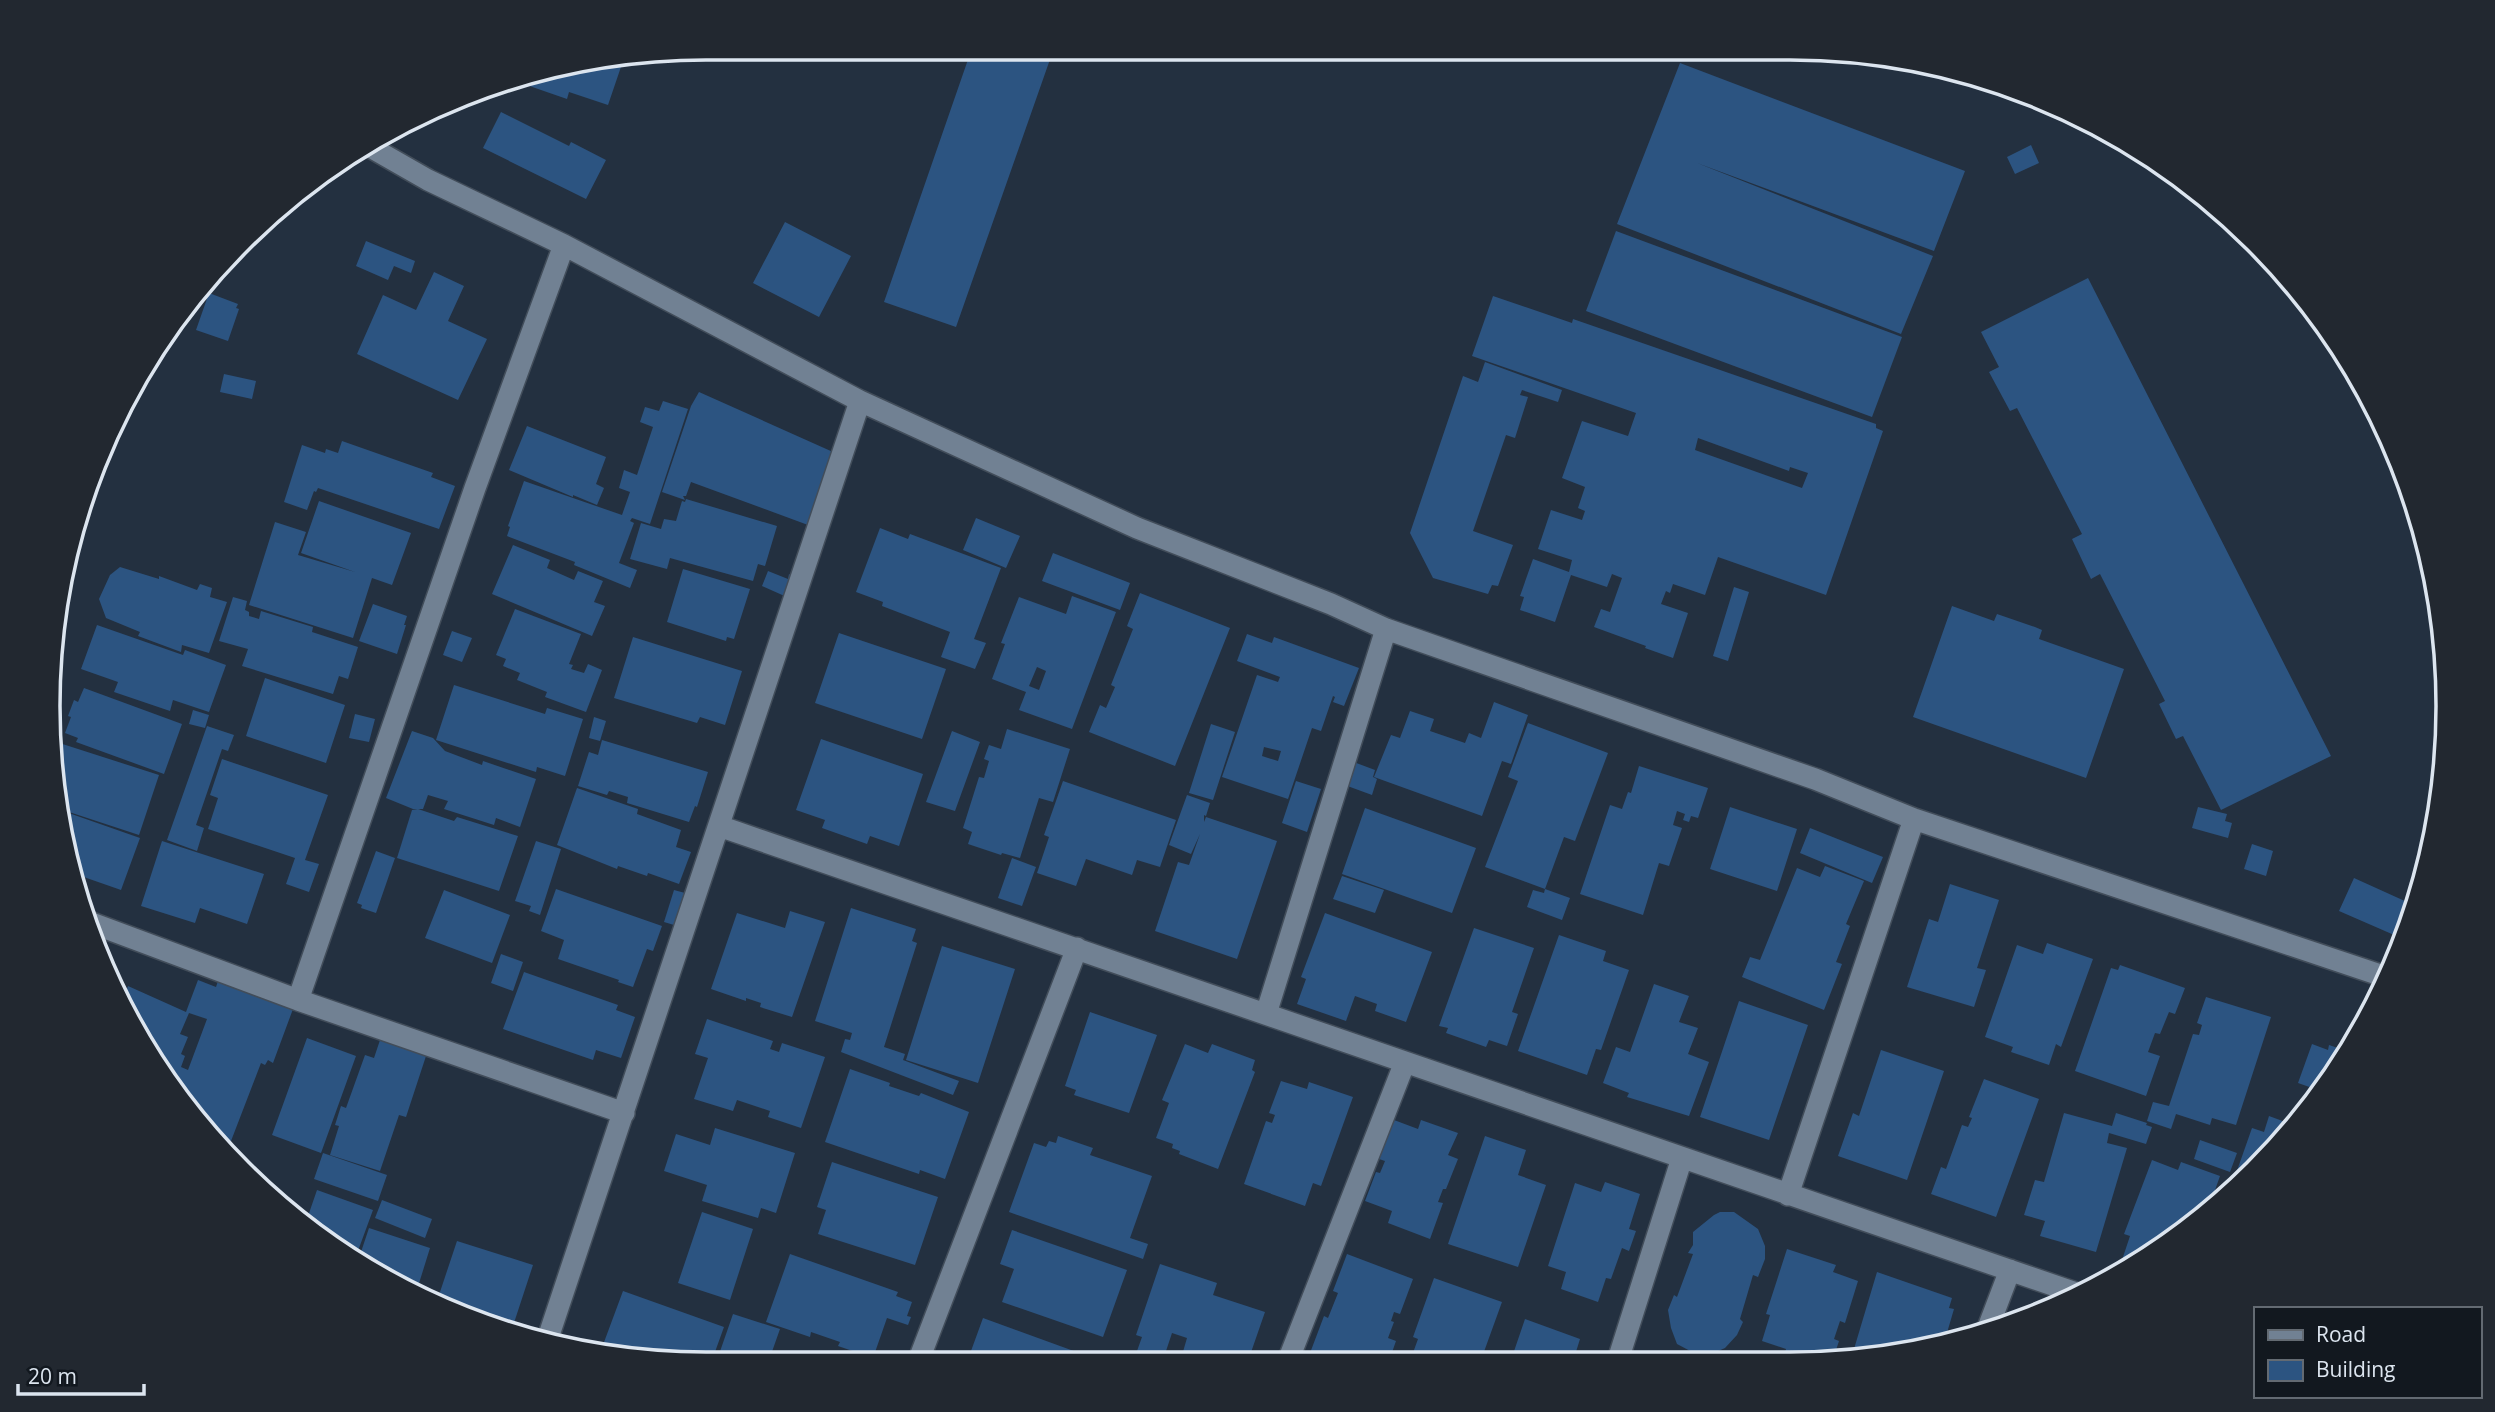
<svg xmlns="http://www.w3.org/2000/svg" width="2495" height="1412" viewBox="0 0 2495 1412" font-family="'Open Sans',sans-serif">
  <style>
    .building { fill: #2c5481; fill-rule: evenodd }
    .lines { fill: none; stroke-linecap: round; stroke-linejoin: round }
    .minor-casing { stroke: #424d5a; stroke-width: 24 }
    .minor { stroke: #718193; stroke-width: 21 }
    .rim { fill: none; stroke: #dce5ef; stroke-width: 3.5 }
  </style>
  <rect width="100%" height="100%" fill="#233040"/>
  <path class="building" d="M972 48H1054L956 327 884 302Z
    M623 61 608 105 569 92 567 99 515 81V79Z
    M1680 63 1965 171 1934 251 1697 163 1933 256 1901 334 1617 224Z
    M501 112 569 146 571 142 606 160 586 199 483 148Z
    M2031 145 2039 163 2015 174 2007 157Z
    M785 222 851 256 819 317 753 283Z
    M1616 231 1902 337 1872 417 1586 311Z
    M366 241 415 261 411 273 394 266 388 280 356 266Z
    M434 272 464 286 448 321 487 339 458 400 357 354 383 295 416 310Z
    M2088 278 2331 756 2221 810 2183 736 2176 739 2159 704 2165 701 2100 574 2091 579 2072 539 2082 534 2017 408 2010 411 1989 372 1999 367 1981 332Z
    M209 293 238 304 236 308 239 309 228 341 196 330Z
    M1493 296 1572 323 1573 319 1876 424V428L1883 431 1826 595 1718 557 1705 595 1673 584 1670 593 1666 591 1661 604 1688 613 1673 658 1645 648 1646 646 1594 627 1601 609 1610 612 1622 578 1612 574 1607 587 1571 575 1555 622 1520 610 1524 597 1520 596 1533 559 1569 572 1572 560 1538 549 1551 510 1582 520 1585 511 1578 508 1585 487 1562 478 1582 421 1628 436 1636 413 1472 356ZM1698 438 1789 471 1790 467 1808 473 1802 488 1695 450Z
    M1485 362 1562 390 1558 402 1522 390 1520 395 1528 397 1515 438 1506 435 1473 531 1513 545 1498 586 1492 585 1488 594 1433 578 1410 533 1463 376 1478 382Z
    M224 374 256 381 252 399 220 392Z
    M699 392 833 452 808 525 691 482 686 496H683L685 500 662 492 691 406Z
    M663 401 688 409 650 524 632 518 630 521 634 523 619 563 637 570 630 588 574 565 575 562 507 536 510 527 508 526 524 481 622 515 630 492 619 488 624 470 637 475 653 427 640 422 645 407 659 411Z
    M527 426 606 457 596 484 604 488 597 505 573 495V497L509 470Z
    M342 441 433 473 431 477 455 486 439 529 318 488 316 492 314 491 307 510 284 502 302 445 325 453 326 449 338 453Z
    M686 499 777 526 765 566 758 564 753 581 670 558 667 569 630 559 641 523 661 529 664 519 676 521 682 501 685 502Z
    M319 501 411 533 392 585 372 578 353 638 249 605 275 522 306 532 298 555 355 572 301 553Z
    M976 518 1020 536 1006 568 963 550Z
    M880 528 908 539 910 534 1001 568 974 639 986 643 975 669 941 657 950 632 882 606 883 602 856 592Z
    M513 545 550 560 547 568 574 580 578 571 603 581 594 602 605 606 592 636 492 594Z
    M1053 553 1130 583 1120 610 1042 581Z
    M120 567 159 579V576L197 590 200 584 212 588 210 597 227 602 209 653 182 645 181 652 138 636 140 632 106 618 99 599 110 575Z
    M683 569 750 589 734 639 727 637 726 641 667 622Z
    M768 571 788 579 789 574 797 579 789 598 762 586Z
    M1734 587 1749 592 1728 661 1713 656Z
    M1140 593 1230 628 1175 766 1089 732 1100 705 1106 708 1115 687 1111 685 1133 629 1127 626Z
    M1072 596 1116 612 1072 729 1019 710 1026 692 992 679 1005 644 1001 643 1019 597 1066 614ZM1037 667 1046 671 1039 690 1029 686Z
    M233 597 247 601 245 610 249 612V616L259 619 261 611 313 627 312 632 358 647 348 679 339 676 333 694 242 666 248 649 219 641Z
    M373 604 407 616 404 625H406L397 654 359 641Z
    M1952 606 1994 621 1997 614 2035 627 2042 630 2039 639 2124 669 2086 778 1913 717Z
    M515 609 581 634 569 664 573 665 571 669 584 673 588 664 602 670 586 712 545 697 547 692 517 680 520 673 503 666 506 659 496 655Z
    M97 625 183 655 185 650 226 665 209 712 173 700 170 711 114 692 118 682 81 669Z
    M452 631 472 638 462 662 443 655Z
    M839 633 946 669 922 739 815 703Z
    M1247 634 1272 643 1274 637 1359 668 1344 706 1333 702 1335 697 1333 696 1321 731 1312 728 1288 799 1222 777 1257 675 1278 682 1280 677 1237 661ZM1264 747 1281 751 1278 761 1262 756Z
    M633 637 742 671 725 725 700 717 697 723 614 698Z
    M265 678 345 705 326 763 246 736Z
    M454 685 545 714 547 708 583 719 565 776 537 767 536 772 436 740Z
    M84 688 182 724 164 774 76 742 78 738 65 733 71 717 68 716 74 700 78 702Z
    M1494 702 1528 715 1511 764 1502 761 1482 816 1374 777 1391 735 1400 738 1410 711 1434 719 1430 731 1465 743 1469 733 1481 738Z
    M193 710 209 715 205 728 189 724Z
    M355 714 375 719 369 742 349 738Z
    M594 717 606 721 600 741 589 738Z
    M1528 723 1608 753 1575 841 1564 837 1545 889 1485 867 1518 781 1508 777Z
    M1211 724 1235 732 1213 800 1189 793Z
    M207 726 234 735 228 751 222 749 196 825 204 828 197 851 167 840Z
    M1007 729 1070 749 1053 802 1039 798 1020 858 1002 853 1001 855 968 844 972 832 963 828 979 777 984 778 989 761 984 759 989 745 1001 749Z
    M412 731 433 738 445 751 482 765 483 761 536 779 520 827 496 818 494 825 444 809 448 801 428 795 423 809H413L386 798Z
    M952 731 980 742 955 811 926 802Z
    M821 739 923 774 899 846 870 836 867 844 822 828 825 820 796 810Z
    M50 740 159 775 139 835 63 810 49 749Z
    M602 740 708 772 697 807 695 806 689 822 627 803 628 797 609 791 607 795 578 786 589 752 598 755Z
    M222 759 328 795 305 860 319 864 309 892 286 884 295 858 208 829 218 798 210 795Z
    M1351 761 1375 770 1373 777 1371 776 1377 779 1372 795 1342 784Z
    M1639 766 1708 788 1698 818 1691 816 1689 822 1683 820 1685 814 1677 811 1673 825 1682 828 1669 866 1659 863 1643 915 1580 894 1610 805 1622 809 1628 792 1631 793Z
    M1063 781 1176 820 1160 867 1137 860 1132 875 1086 859 1076 886 1037 873 1049 837 1044 835Z
    M1296 781 1321 789 1307 832 1282 823Z
    M577 788 638 809 637 814 681 830 676 847 691 852 679 884 648 873 647 876 618 866 617 869 557 845Z
    M1187 795 1210 803 1206 816 1204 815V822L1206 817 1277 841 1237 959 1155 931 1178 862 1189 865 1200 834 1191 854 1169 845Z
    M1730 807 1797 829 1777 891 1710 869Z
    M2198 807 2227 814 2225 821 2232 823 2228 838 2192 828Z
    M1365 808 1476 848 1452 913 1342 874Z
    M418 809 454 821 457 817 518 836 499 891 397 858 412 810Z
    M63 811 140 838 121 890 78 875Z
    M1810 828 1883 857 1872 883 1800 853Z
    M162 841 264 874 247 924 200 908 195 923 141 906Z
    M536 841 561 849 540 915 529 911 531 906 515 901Z
    M2252 844 2273 851 2266 876 2244 869Z
    M376 851 395 858 376 913 361 908 362 905 357 903Z
    M1012 858 1036 867 1022 906 998 898Z
    M1825 866 1864 881 1846 924 1850 926 1836 962 1842 964 1824 1010 1742 977 1750 957 1760 960 1797 868 1820 877Z
    M2423 868 2415 907 2409 904 2398 928 2405 931 2401 938 2339 911 2354 878 2407 902Z
    M1342 876 1384 890 1375 913 1333 899Z
    M1950 884 1999 900 1977 968 1986 970 1974 1007 1907 987 1929 919 1938 922Z
    M556 889 662 926 653 951 647 949 633 987 618 982 619 980 558 959 564 940 541 931Z
    M1545 889 1570 898 1562 920 1527 907 1533 890 1544 893Z
    M444 890 510 915 492 963 425 938Z
    M674 890 685 893 674 925 664 922Z
    M851 908 916 929 912 941 917 943 884 1047 905 1054 903 1060 959 1081 953 1095 841 1052 845 1039 850 1040 852 1033 815 1021Z
    M790 911 825 922 792 1017 760 1007 761 1003 746 998V1001L711 989 737 913 785 928Z
    M1325 913 1432 952 1406 1022 1375 1011 1377 1004 1355 996 1346 1021 1297 1004 1306 979 1301 977Z
    M1474 928 1534 948 1512 1012 1518 1014 1507 1046 1489 1040 1486 1047 1446 1033 1448 1028 1439 1026Z
    M1559 935 1606 951 1603 961 1629 970 1601 1050 1596 1049 1587 1075 1518 1051Z
    M2047 943 2093 959 2061 1047 2056 1044 2049 1065 2011 1052 2013 1047 1985 1037 2017 945 2043 954Z
    M942 946 1015 969 978 1083 906 1060Z
    M501 954 523 962 513 991 491 983Z
    M2120 965 2185 988 2175 1014 2169 1012 2160 1034 2155 1033 2148 1052 2160 1056 2146 1096 2075 1071 2111 968 2118 970Z
    M524 972 618 1005 616 1010 635 1017 621 1058 596 1050 593 1060 503 1029Z
    M219 978 293 1009 273 1063 268 1060 265 1065 261 1063 231 1141 205 1130 123 999 128 986 186 1012 198 980 216 987ZM189 1013 207 1019 188 1070 181 1067 185 1056 181 1054 188 1037 180 1034Z
    M1654 984 1689 996 1679 1022 1698 1028 1688 1054 1709 1062 1689 1116 1627 1097 1629 1093 1603 1083 1616 1047 1630 1052Z
    M2206 997 2271 1017 2236 1125 2212 1118 2210 1125 2176 1114 2171 1129 2147 1121 2153 1102 2169 1106 2193 1034 2199 1035 2202 1025 2197 1023Z
    M1739 1001 1808 1025 1769 1140 1700 1117Z
    M1090 1012 1157 1035 1129 1113 1074 1095 1076 1090 1065 1086Z
    M707 1019 773 1041 770 1049 779 1052 782 1043 825 1057 801 1128 768 1117 770 1111 737 1100 733 1111 694 1099 708 1058 695 1054Z
    M307 1038 356 1056 321 1153 272 1135Z
    M380 1040 393 1045 394 1042 427 1053 406 1117 399 1115 380 1171 330 1155 339 1126 335 1125 341 1106 346 1108 365 1055 374 1058Z
    M1185 1044 1208 1053 1212 1044 1255 1060 1252 1070 1255 1072 1218 1169 1179 1154 1180 1151 1172 1148 1173 1144 1156 1138 1169 1103 1162 1100Z
    M2312 1044 2328 1050 2329 1045 2347 1051 2318 1090 2298 1083Z
    M1881 1050 1944 1071 1907 1180 1838 1156 1853 1113 1859 1116Z
    M850 1069 890 1083 889 1086 919 1096 921 1093 969 1112 945 1179 920 1170 919 1174 825 1142Z
    M1984 1079 2039 1099 1996 1217 1931 1194 1941 1167 1946 1169 1962 1125 1968 1127 1972 1118 1969 1117Z
    M1281 1081 1307 1089 1309 1082 1353 1097 1321 1186 1313 1183 1305 1206 1244 1184 1266 1121 1272 1123 1275 1115 1269 1113Z
    M2064 1113 2112 1126 2116 1113 2147 1123 2146 1125 2152 1127 2146 1144 2109 1133 2107 1143 2127 1148 2096 1252 2040 1236 2045 1221 2024 1215 2035 1180 2044 1182Z
    M2269 1116 2291 1124 2255 1172 2223 1198 2220 1197 2226 1180 2233 1182 2252 1128 2264 1132Z
    M1394 1120 1418 1129 1421 1120 1458 1133 1448 1155 1458 1159 1446 1189H1443L1438 1202 1443 1203 1430 1239 1388 1223 1392 1211 1365 1201 1376 1172 1380 1173 1385 1161 1379 1159Z
    M715 1128 795 1153 776 1213 761 1208 758 1218 702 1201 707 1185 664 1171 676 1134 710 1145Z
    M1058 1136 1093 1148 1090 1155 1152 1176 1130 1238 1148 1244 1143 1259 1009 1212 1034 1143 1046 1147 1049 1141 1056 1143Z
    M1485 1136 1526 1150 1518 1175 1546 1185 1518 1267 1448 1244Z
    M2200 1140 2237 1153 2230 1172 2194 1159Z
    M323 1153 387 1175 378 1201 314 1179Z
    M2152 1160 2178 1170 2181 1162 2220 1176 2208 1210 2155 1254 2130 1266 2121 1263 2130 1236 2124 1234Z
    M832 1162 938 1197 915 1265 818 1234 826 1210 817 1207Z
    M1605 1182 1640 1194 1629 1229 1636 1231 1629 1251 1622 1248 1611 1279 1606 1278 1598 1302 1561 1289 1566 1272 1548 1266 1575 1183 1601 1192Z
    M317 1190 373 1210 355 1259 307 1219Z
    M382 1200 432 1219 425 1238 375 1218Z
    M702 1212 753 1229 730 1300 678 1283Z
    M1720 1212H1734L1758 1229 1765 1246V1259L1758 1277 1753 1275 1740 1319 1743 1322 1737 1335 1725 1348 1709 1355 1694 1353 1677 1344 1671 1328 1668 1310 1674 1295 1677 1297 1693 1254 1688 1253 1693 1245V1232L1714 1215Z
    M369 1228 430 1248 416 1293 376 1276 358 1261Z
    M1012 1230 1127 1270 1103 1337 1002 1302 1014 1269 1000 1264Z
    M457 1241 533 1265 511 1332 437 1301Z
    M1787 1249 1836 1265 1833 1272 1858 1281 1845 1323 1840 1321 1834 1339 1839 1341 1833 1359H1783L1786 1349 1762 1341 1770 1315 1766 1314Z
    M790 1254 898 1292 896 1296 912 1302 907 1316 911 1317 908 1325 887 1318 873 1358 838 1346 840 1342 811 1332 810 1337 766 1322Z
    M1347 1254 1413 1279 1400 1314 1394 1312 1391 1321 1394 1322 1388 1338 1396 1341 1389 1361H1307L1324 1316 1328 1318 1338 1293 1333 1291Z
    M1160 1264 1217 1283 1213 1295 1265 1312 1248 1361 1180 1362 1187 1338 1172 1333 1163 1360 1137 1351 1142 1337 1136 1335Z
    M1877 1272 1952 1298 1949 1308 1954 1309 1944 1343 1875 1359H1851Z
    M1434 1278 1502 1302 1481 1360 1410 1361 1418 1339 1413 1337Z
    M623 1291 724 1327 711 1363H663L600 1353Z
    M733 1314 780 1329 768 1363H716Z
    M983 1318 1093 1358 1092 1362H967Z
    M1525 1319 1580 1339 1575 1355 1580 1358 1579 1360H1511Z
    M819 1352 854 1362V1363H816Z"/>
  <g class="lines">
    <g class="minor-casing">
      <path id="minor" d="M372 148 428 180 564 245 860 401 1137 528 1331 604 1386 629 1815 779 1914 819 2386 977
        M719 826 2076 1293
        M89 922 298 1000 624 1113
        M298 1000 475 488 564 245
        M1266 1014 1386 629
        M1788 1195 1914 819
        M1986 1333 2010 1270
        M546 1344 860 401
        M1618 1360 1682 1158
        M1288 1361 1405 1062
        M918 1362 1077 948"/>
    </g>
    <use href="#minor" class="minor"/>
  </g>
  <path d="M0 0H2495V1412H0ZM706 60H1790A646 646 0 0 1 2436 706V706A646 646 0 0 1 1790 1352H706A646 646 0 0 1 60 706V706A646 646 0 0 1 706 60Z" fill="#222830" fill-rule="evenodd"/>
  <path class="rim" d="M706 60H1790A646 646 0 0 1 2436 706V706A646 646 0 0 1 1790 1352H706A646 646 0 0 1 60 706V706A646 646 0 0 1 706 60Z"/>
  <rect x="2254" y="1307" width="228" height="91" fill="#12181f" stroke="#636a72" stroke-width="2"/>
  <rect x="2268" y="1330" width="35" height="10" fill="#718193" stroke="#636a72" stroke-width="2"/>
  <text x="2316" y="1342" font-size="21" fill="#dce5ef">Road</text>
  <rect x="2268" y="1360" width="35" height="21" fill="#2c5481" stroke="#636a72" stroke-width="2"/>
  <text x="2316" y="1377" font-size="21" fill="#dce5ef">Building</text>
  <path d="M18 1384v10h126v-10" fill="none" stroke="#dce5ef" stroke-width="3.5"/>
  <text x="28" y="1384" font-size="21" fill="#dce5ef" stroke="#12181f" stroke-width="5" paint-order="stroke">20 m</text>
</svg>
